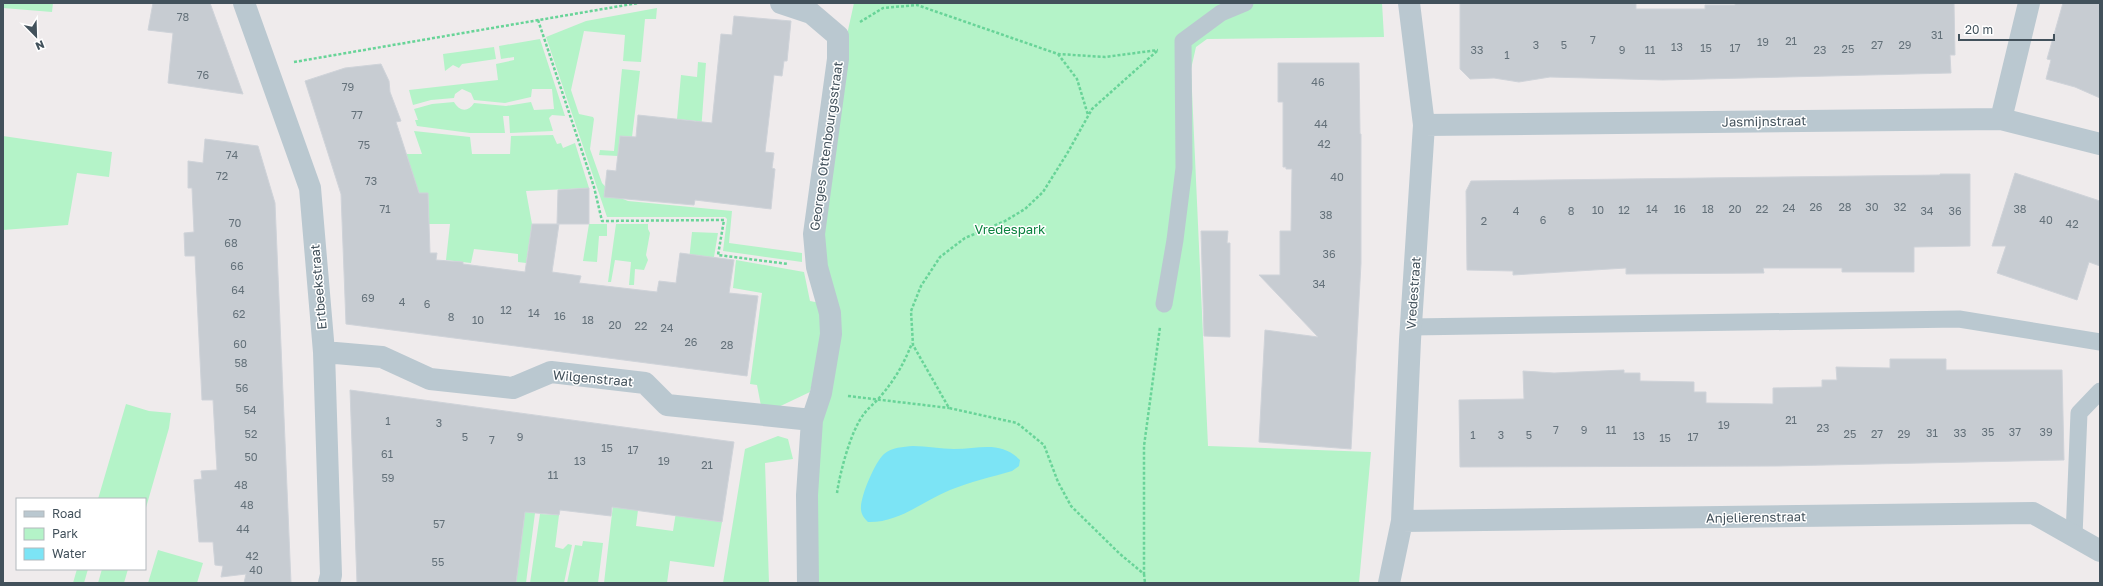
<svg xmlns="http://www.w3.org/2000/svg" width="2103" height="586" viewBox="0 0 2103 586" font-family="'Golos Text',sans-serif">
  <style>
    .green { fill: #b4f3c8 }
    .water { fill: #7ce4f5 }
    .building { fill: #c7ccd2; stroke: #cfd3d9 }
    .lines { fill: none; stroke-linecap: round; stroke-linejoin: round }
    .path { stroke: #68d498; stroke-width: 2.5; stroke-dasharray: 3 2; stroke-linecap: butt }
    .service { stroke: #bac8d0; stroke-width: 17 }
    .minor { stroke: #bac8d0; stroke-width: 22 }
    .labels { text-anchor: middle; stroke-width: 3; stroke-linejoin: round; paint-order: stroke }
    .number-label { font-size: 11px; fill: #637079 }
    .street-label { font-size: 13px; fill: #42515b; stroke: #fff }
    .park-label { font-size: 13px; fill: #0c8340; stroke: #fff }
  </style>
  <rect width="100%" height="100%" fill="#efebec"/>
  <path class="green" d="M3 3H53L52 12 3 8Z
    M854 3H1382L1384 37 1207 39 1196 47 1191 69 1208 446 1371 452 1359 583H811V480L831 373 819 235 841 62Z
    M657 8 656 19H645L641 62 623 61 625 35 584 31 571 90 579 114 593 117 594 119 590 149 602 183 613 195 628 201 732 211 729 243 802 253V262L723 251 727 219 725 217H607L546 37 586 21Z
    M540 39 565 116 552 115 549 118 553 131 510 133 509 116H503L505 133H470L417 126 415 120H418L414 109 432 104 454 102C459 111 468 113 474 103L506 106 531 102 534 110 554 109 552 89H532L531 97 505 103 474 100 471 93 462 89 455 94 454 98 431 100 413 105 409 90 498 80 496 64 514 60V57L501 59 499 46Z
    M494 47 496 59 462 64 459 68 453 65 445 71 443 54Z
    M698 62 706 63 701 132 695 131 696 121 677 119 681 75 697 77Z
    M622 69 640 71 632 137 620 136 618 156 599 155 600 150 614 151Z
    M414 131 470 137 472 154H510L511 136 553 135 557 144 561 143 563 148 575 143 589 188 526 191 532 224 526 263 518 262V254L474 249 471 263 446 260 450 224H429L428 193H406L404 154H422Z
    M3 136 112 152 109 177 77 173 68 225 3 230Z
    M589 224H607V236H599L597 262 583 261Z
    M616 224H648V229L650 233 646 255 648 260 644 270 635 269 634 285H629L631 262 615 260 611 282H608Z
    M692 232 718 233 714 257 688 270Z
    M736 260 804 272 810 301 820 303 824 338 810 392 770 411 761 406 757 385 750 384 762 293 733 288Z
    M126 404 149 411 171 413 169 428 145 511V499H98Z
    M778 436 788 439 793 459 765 463 769 583H723L745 449Z
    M680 487 722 522 714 567 670 561 667 583H604L613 505 638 510 636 526 673 531Z
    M525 511 535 513 526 583H516Z
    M540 514 559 515 555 547 563 549 568 544 572 545 564 583H530Z
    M583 541 603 543 598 583H567L575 545 582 546Z
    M158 550 203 563 197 583H148Z
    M77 569H88L84 583H73Z
    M102 569H128L124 583H98Z"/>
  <path class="water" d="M913 446C927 446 941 449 954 449 980 449 1000 440 1020 460L1019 466 1012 471C991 477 970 482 950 490 923 501 899 523 868 522 864 518 861 514 861 509 860 497 875 462 884 454 892 447 903 447 913 446Z"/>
  <path class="building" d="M153 3H210L243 94 168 83 173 33 148 30Z
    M1460 3H1636V9H1705V5H1735V3H1954L1955 55H1950L1951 73 1663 80 1550 77 1519 82 1494 78 1470 79 1460 69Z
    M2063 3H2100V98L2075 87 2046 79 2051 60 2047 59Z
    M734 16 791 21 787 61H784L782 76 774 75 765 152 774 153 772 168 775 169 771 209 695 200 694 205 604 197 607 170 616 171 620 136 636 137 638 115 712 123 721 34 732 35Z
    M1278 63H1359L1360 134H1361V263L1351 449 1259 442 1265 330 1318 337 1259 275H1280V231H1291L1292 169H1286V167H1283V102H1278Z
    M381 64 389 81 390 92 401 121 396 122 419 193H428L430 253H437L436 260 463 262V264L525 272 532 224H559L552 272 581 276 579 283 657 292 659 281 676 283 680 253 734 260 729 293 758 296 747 376 346 324 341 194 305 81 345 68Z
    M205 139 258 146 275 203 291 583H244L246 574 221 577 223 566 215 565 213 542H199L194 480 202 479 201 471 217 470 213 400H202L195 256H185L184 233 194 232 192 188H188V161L203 163Z
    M2015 173 2100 201V266L2089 262 2077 300 1997 273 2006 246H1992Z
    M1940 174H1970V246L1914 247V272H1842V268H1763L1764 273 1626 274V268L1513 275V271L1467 270 1466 191 1471 181 1940 175Z
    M589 188V224H557L558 190Z
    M1201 231H1228L1227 243H1230V337L1204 336Z
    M1890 359H1946V370H2062L2064 460 1778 466 1460 467 1459 400 1524 399 1523 371 1554 373 1624 370V373H1640V381L1694 382V392H1706V403L1773 404V388L1822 387V380H1837L1836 367 1890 368Z
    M350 390 734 442 722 522 612 507 611 516 560 510 559 515 525 512 516 583H357Z"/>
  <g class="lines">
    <path class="path" d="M538 20 594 187 602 221 724 220 718 255 788 264
      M860 22 883 8 917 5 1058 54 1105 57 1158 50
      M1157 51 1092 109 1068 152 1043 192 1025 209 1005 221 965 238 940 257 921 286 911 311 913 345 949 408 1017 423 1044 445 1058 482 1071 506 1120 554 1144 574V446L1160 327
      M1058 54 1077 79 1088 115
      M294 62 638 3
      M848 396 949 408
      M837 493C840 472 851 430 864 414 868 408 874 404 879 398 894 381 904 364 912 343
      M1144 574 1145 583"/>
    <path class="service" d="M1164 304 1175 240 1184 168 1183 41 1221 13 1245 3
      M1411 327 1959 319 2100 342
      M2074 536 2079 413 2100 391"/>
    <path class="minor" d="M244 3 310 188 324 352 331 575 329 583
      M781 3 811 13 838 36V59L814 234 817 267 830 313 831 334 821 393 812 420 807 495 808 583
      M2001 119 2029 3
      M1424 125 2001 119 2100 144
      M324 352 382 357 430 379 513 388 551 372 645 383 667 405 812 420
      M1402 521 2033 513 2100 551
      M1389 583 1402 521 1410 340 1424 125 1409 3"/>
  </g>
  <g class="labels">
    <g class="number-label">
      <text x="183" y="21">78</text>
      <text x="1937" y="39">31</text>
      <text x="1593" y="44">7</text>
      <text x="1791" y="45">21</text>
      <text x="1763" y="46">19</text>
      <text x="1536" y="49">3</text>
      <text x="1564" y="49">5</text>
      <text x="1877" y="49">27</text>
      <text x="1905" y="49">29</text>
      <text x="1677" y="51">13</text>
      <text x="1706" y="52">15</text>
      <text x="1735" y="52">17</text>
      <text x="1848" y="53">25</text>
      <text x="1477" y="54">33</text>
      <text x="1622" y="54">9</text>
      <text x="1650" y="54">11</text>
      <text x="1820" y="54">23</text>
      <text x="1507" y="59">1</text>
      <text x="203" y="79">76</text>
      <text x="1318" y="86">46</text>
      <text x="348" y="91">79</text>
      <text x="357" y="119">77</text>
      <text x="1321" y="128">44</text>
      <text x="1324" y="148">42</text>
      <text x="364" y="149">75</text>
      <text x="232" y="159">74</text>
      <text x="222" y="180">72</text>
      <text x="1337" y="181">40</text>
      <text x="371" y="185">73</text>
      <text x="1816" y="211">26</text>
      <text x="1845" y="211">28</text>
      <text x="1872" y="211">30</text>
      <text x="1900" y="211">32</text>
      <text x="1789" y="212">24</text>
      <text x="385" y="213">71</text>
      <text x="1652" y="213">14</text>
      <text x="1680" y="213">16</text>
      <text x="1708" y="213">18</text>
      <text x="1735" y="213">20</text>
      <text x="1762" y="213">22</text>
      <text x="2020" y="213">38</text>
      <text x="1598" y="214">10</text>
      <text x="1624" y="214">12</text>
      <text x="1516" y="215">4</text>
      <text x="1571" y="215">8</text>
      <text x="1927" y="215">34</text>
      <text x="1955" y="215">36</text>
      <text x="1326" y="219">38</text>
      <text x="1543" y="224">6</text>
      <text x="2046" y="224">40</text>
      <text x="1484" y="225">2</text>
      <text x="235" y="227">70</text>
      <text x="2072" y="228">42</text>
      <text x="231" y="247">68</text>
      <text x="1329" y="258">36</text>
      <text x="237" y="270">66</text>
      <text x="1319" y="288">34</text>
      <text x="238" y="294">64</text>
      <text x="368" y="302">69</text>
      <text x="402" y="306">4</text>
      <text x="427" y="308">6</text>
      <text x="506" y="314">12</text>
      <text x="534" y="317">14</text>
      <text x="239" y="318">62</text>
      <text x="560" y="320">16</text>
      <text x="451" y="321">8</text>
      <text x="478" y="324">10</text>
      <text x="588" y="324">18</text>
      <text x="615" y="329">20</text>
      <text x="641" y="330">22</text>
      <text x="667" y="332">24</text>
      <text x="691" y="346">26</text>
      <text x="240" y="348">60</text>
      <text x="727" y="349">28</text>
      <text x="241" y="367">58</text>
      <text x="242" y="392">56</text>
      <text x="250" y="414">54</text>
      <text x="1791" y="424">21</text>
      <text x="388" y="425">1</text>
      <text x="439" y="427">3</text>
      <text x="1724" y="429">19</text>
      <text x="1823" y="432">23</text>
      <text x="1556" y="434">7</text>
      <text x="1584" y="434">9</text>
      <text x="1611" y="434">11</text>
      <text x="1988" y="436">35</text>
      <text x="2015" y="436">37</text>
      <text x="2046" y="436">39</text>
      <text x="1932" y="437">31</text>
      <text x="1960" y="437">33</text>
      <text x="251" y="438">52</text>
      <text x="1850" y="438">25</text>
      <text x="1877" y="438">27</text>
      <text x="1904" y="438">29</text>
      <text x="1473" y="439">1</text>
      <text x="1501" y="439">3</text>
      <text x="1529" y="439">5</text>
      <text x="1639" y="440">13</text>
      <text x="465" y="441">5</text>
      <text x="520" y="441">9</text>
      <text x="1693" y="441">17</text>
      <text x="1665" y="442">15</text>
      <text x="492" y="444">7</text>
      <text x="607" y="452">15</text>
      <text x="633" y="454">17</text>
      <text x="387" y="458">61</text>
      <text x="251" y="461">50</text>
      <text x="580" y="465">13</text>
      <text x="664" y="465">19</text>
      <text x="707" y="469">21</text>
      <text x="553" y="479">11</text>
      <text x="388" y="482">59</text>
      <text x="241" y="489">48</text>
      <text x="247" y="509">48</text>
      <text x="439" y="528">57</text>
      <text x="243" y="533">44</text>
      <text x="252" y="560">42</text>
      <text x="438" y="566">55</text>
      <text x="256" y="574">40</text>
    </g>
    <g class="street-label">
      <text transform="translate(1764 121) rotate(-1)" y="5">Jasmijnstraat</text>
      <text transform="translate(826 146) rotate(-82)" y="5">Georges Ottenbourgsstraat</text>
      <text transform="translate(318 287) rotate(-95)" y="5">Ertbeekstraat</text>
      <text transform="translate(1413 293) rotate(-86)" y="5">Vredestraat</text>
      <text transform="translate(593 378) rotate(5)" y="5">Wilgenstraat</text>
      <text transform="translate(1756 517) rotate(-1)" y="5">Anjelierenstraat</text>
    </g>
    <g class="park-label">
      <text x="1010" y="234">Vredespark</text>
    </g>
  </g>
  <rect width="2103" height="586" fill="none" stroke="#42515b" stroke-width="8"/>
  <rect x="16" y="498" width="130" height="72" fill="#ffffff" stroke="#b3b9bd"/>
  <rect x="24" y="511" width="20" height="6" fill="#bac8d0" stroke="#b3b9bd"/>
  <text x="52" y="518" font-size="12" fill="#42515b">Road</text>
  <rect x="24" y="528" width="20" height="12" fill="#b4f3c8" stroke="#b3b9bd"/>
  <text x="52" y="538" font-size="12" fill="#42515b">Park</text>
  <rect x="24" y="548" width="20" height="12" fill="#7ce4f5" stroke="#b3b9bd"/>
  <text x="52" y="558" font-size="12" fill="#42515b">Water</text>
  <g transform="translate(36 36) rotate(157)" stroke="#ffffff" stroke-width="3" paint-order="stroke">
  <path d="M0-3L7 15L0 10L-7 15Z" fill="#42515b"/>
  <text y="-6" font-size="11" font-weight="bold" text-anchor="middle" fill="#42515b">N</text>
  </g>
  <path d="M1959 34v6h95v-6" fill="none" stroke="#42515b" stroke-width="2"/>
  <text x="1965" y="34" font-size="12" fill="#42515b" stroke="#ffffff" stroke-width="3" paint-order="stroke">20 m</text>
</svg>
